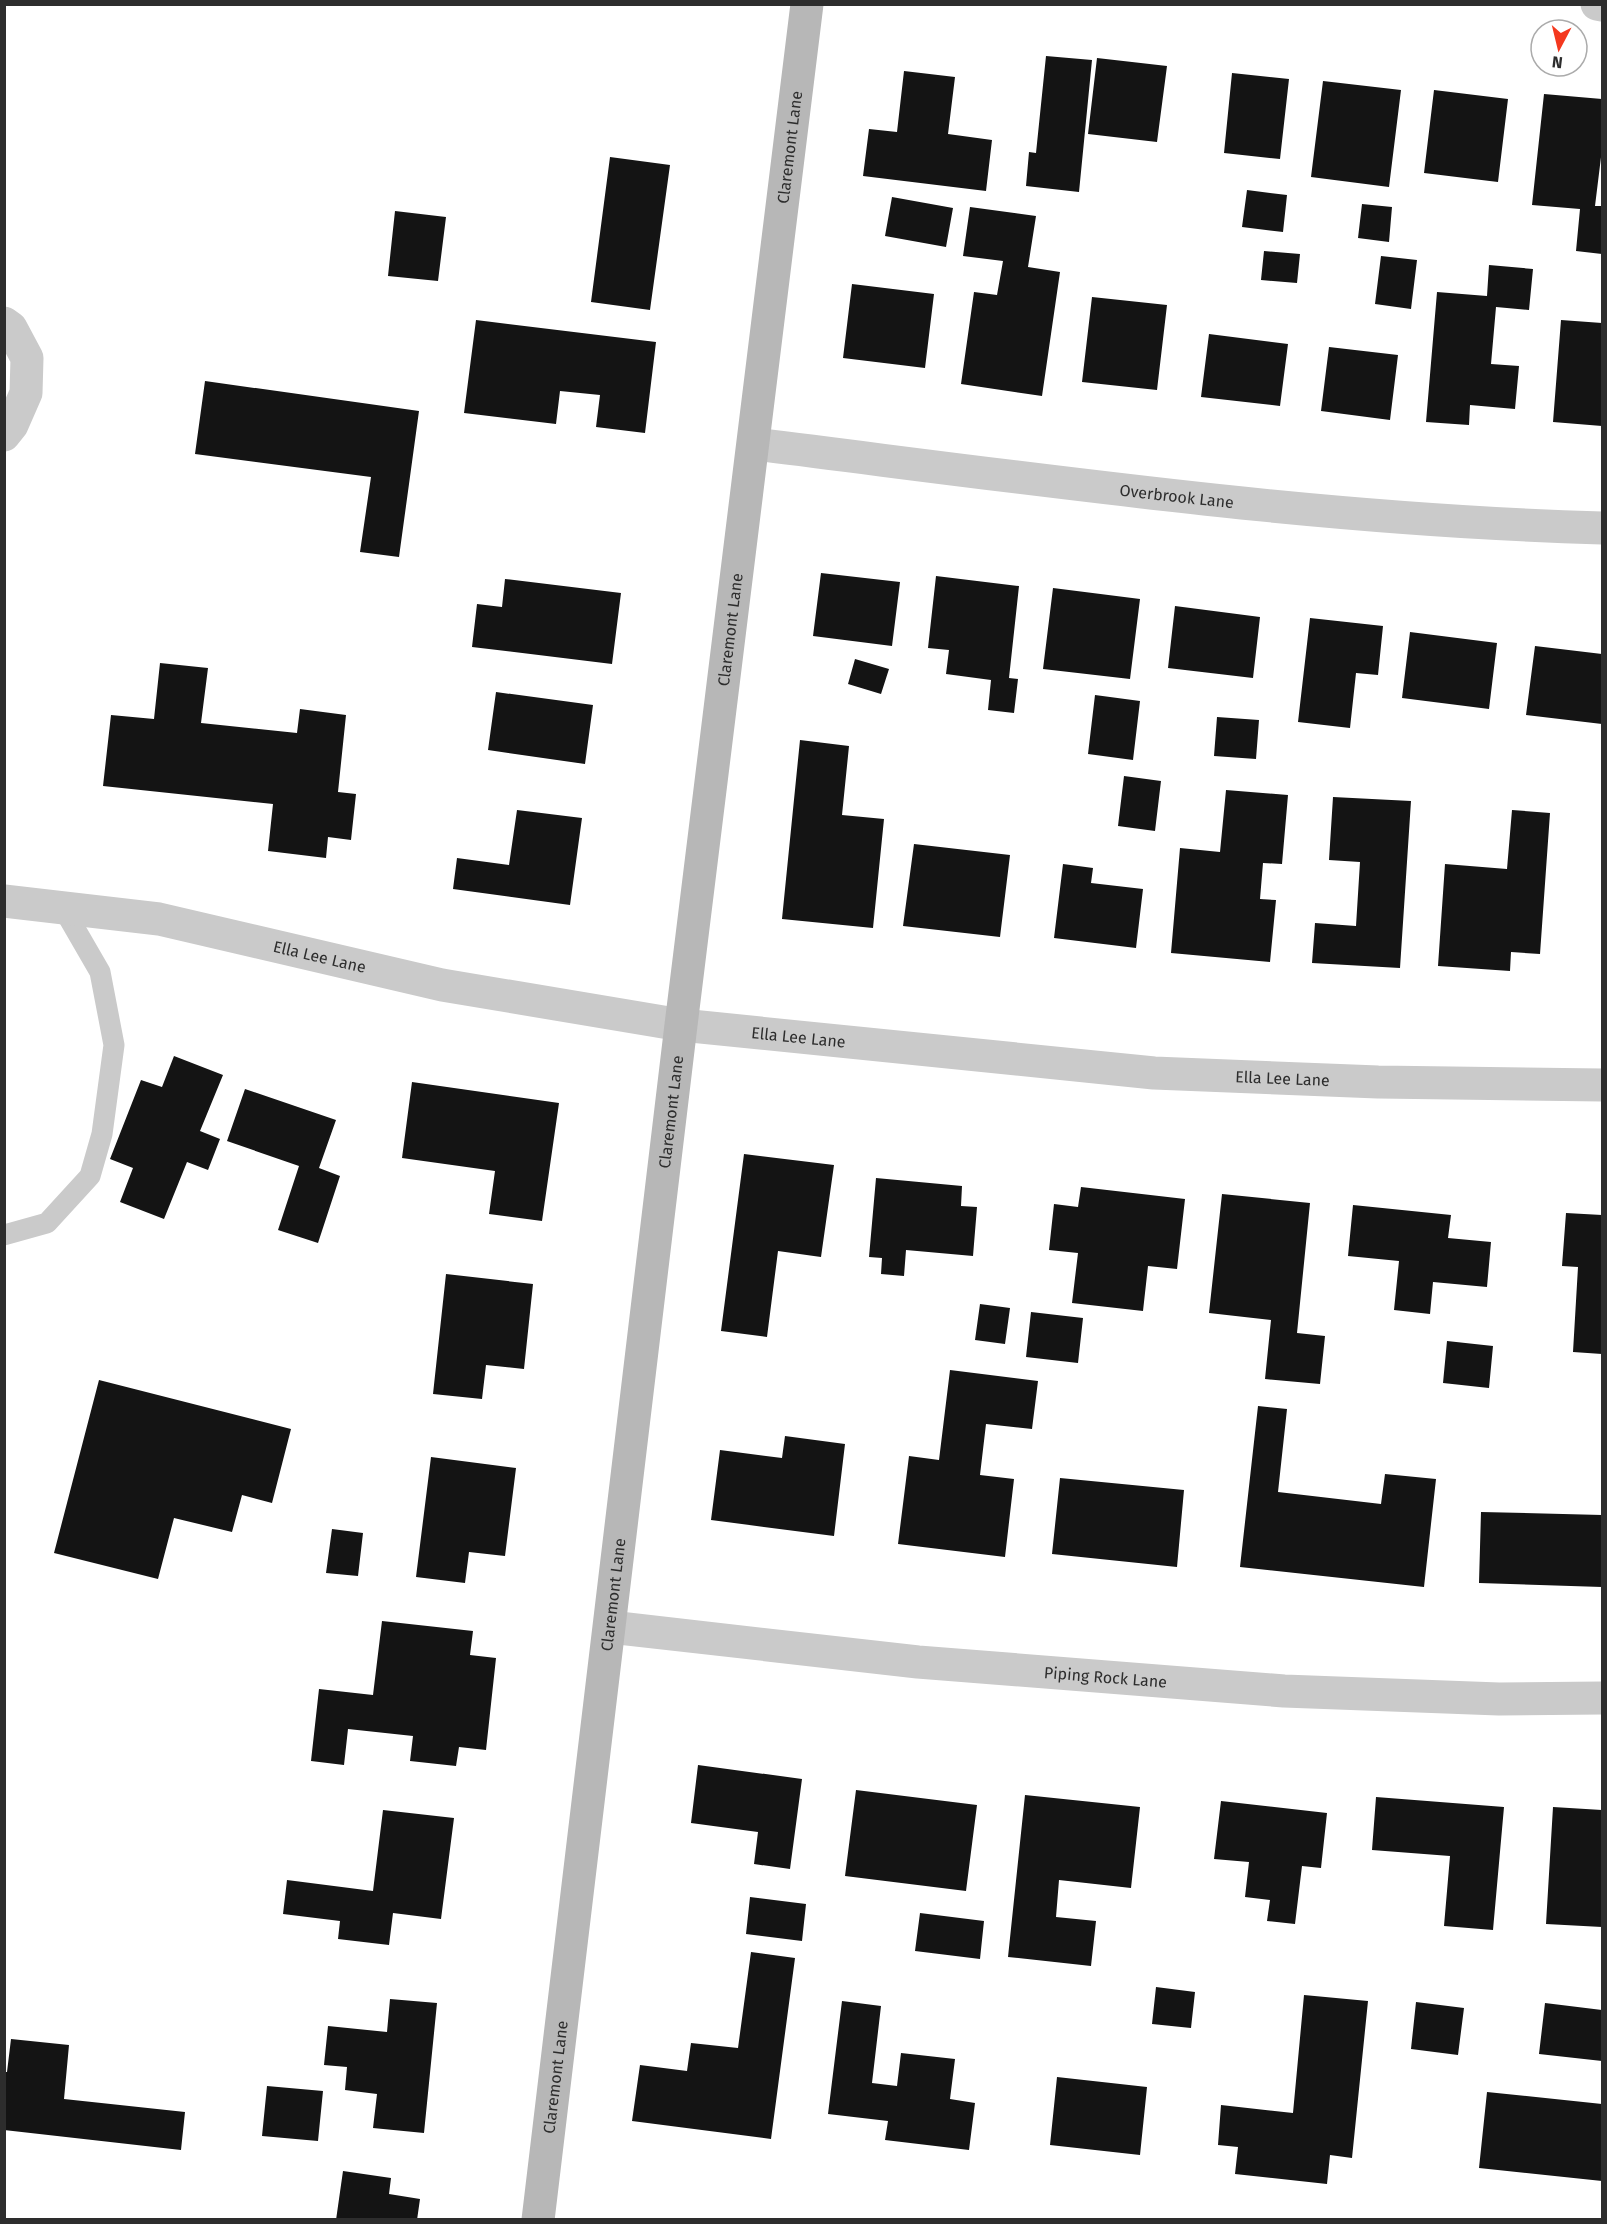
<svg xmlns="http://www.w3.org/2000/svg" width="1607" height="2224" viewBox="0 0 1607 2224" font-family="'Fira Sans',sans-serif">
  <style>
    .building { fill: #141414 }
    .lines { fill: none; stroke-linecap: round; stroke-linejoin: round }
    .lane { stroke: #cacaca; stroke-width: 21 }
    .street { stroke: #cacaca; stroke-width: 33 }
    .secondary { stroke: #b7b7b7; stroke-width: 33 }
    .labels { text-anchor: middle; dominant-baseline: central; stroke-width: 6; stroke-linejoin: round; paint-order: stroke }
    .street-label { font-size: 16px; fill: #2d2d2d; stroke: #fff }
  </style>
  <rect width="100%" height="100%" fill="#fff"/>
  <!-- building -->
  <path class="building" d="M1046,56L1092,60L1079,192L1026,186L1029,152L1036,153Z
    M1097,58L1167,66L1157,142L1088,134Z
    M904,71L955,77L948,134L992,140L986,191L863,176L869,129L897,132Z
    M1232,73L1289,79L1280,159L1224,153Z
    M1323,81L1401,90L1389,187L1311,177Z
    M1434,90L1508,99L1498,182L1424,173Z
    M1544,94L1602,99V149L1595,206H1602V254L1576,251L1580,209L1532,205Z
    M610,157L670,165L650,310L591,302Z
    M1247,190L1287,195L1283,232L1242,227Z
    M892,197L953,208L946,247L885,236Z
    M1362,204L1392,207L1389,242L1358,238Z
    M970,207L1036,216L1028,267L1060,272L1042,396L961,384L974,292L997,295L1003,261L963,256Z
    M395,211L446,217L438,281L388,276Z
    M1264,251L1300,254L1297,283L1261,280Z
    M1381,256L1417,260L1411,309L1375,304Z
    M1489,265L1533,269L1529,310L1496,307L1491,364L1519,366L1515,409L1470,405L1469,425L1426,422L1437,292L1487,296Z
    M852,284L934,294L925,368L843,358Z
    M1092,297L1167,305L1157,390L1082,382Z
    M476,320L656,342L645,433L596,427L600,395L560,391L556,424L464,413Z
    M1561,320L1602,323V426L1553,422Z
    M1209,334L1288,344L1280,406L1201,397Z
    M1329,347L1398,355L1390,420L1321,411Z
    M205,381L419,411L399,557L360,552L371,477L195,454Z
    M821,573L900,582L892,646L813,636Z
    M936,576L1019,586L1009,678L1018,679L1014,713L988,710L991,680L946,674L949,650L928,648Z
    M505,579L621,593L612,664L472,647L477,604L502,607Z
    M1053,588L1140,599L1130,679L1043,669Z
    M1175,606L1260,617L1253,678L1168,668Z
    M1310,618L1383,626L1378,675L1356,673L1350,728L1298,722Z
    M1410,632L1497,643L1489,709L1402,698Z
    M1535,646L1602,654V724L1526,715Z
    M855,659L889,669L881,694L848,684Z
    M160,663L208,668L201,723L297,733L300,709L346,715L338,792L356,794L351,840L328,837L326,858L268,851L273,804L103,786L111,715L154,719Z
    M496,692L593,705L585,764L488,750Z
    M1095,695L1140,701L1133,760L1088,754Z
    M1217,717L1259,720L1256,759L1214,756Z
    M800,740L849,746L842,815L884,819L873,928L782,919Z
    M1124,776L1161,781L1155,831L1118,826Z
    M1226,790L1288,795L1282,864L1263,863L1260,899L1276,900L1270,962L1171,953L1180,848L1220,852Z
    M1333,797L1411,801L1400,968L1312,963L1315,923L1356,926L1360,862L1329,860Z
    M517,810L582,818L570,905L453,889L457,858L509,865Z
    M1512,810L1550,813L1540,954L1511,952L1510,971L1438,966L1445,864L1507,869Z
    M914,844L1010,855L1000,937L903,926Z
    M1063,864L1093,868L1091,883L1143,889L1136,948L1054,938Z
    M174,1056L223,1075L200,1131L220,1139L208,1170L187,1162L164,1219L120,1202L133,1168L110,1159L141,1080L162,1087Z
    M412,1082L559,1103L542,1221L489,1214L495,1171L402,1158Z
    M245,1089L336,1120L319,1168L340,1176L318,1243L278,1230L299,1166L227,1141Z
    M744,1154L834,1165L821,1257L778,1251L767,1337L721,1331Z
    M876,1178L962,1186L961,1206L977,1207L973,1256L906,1250L904,1276L881,1274L882,1258L869,1257Z
    M1081,1187L1185,1199L1177,1269L1148,1266L1143,1311L1072,1303L1078,1253L1049,1250L1054,1204L1078,1207Z
    M1222,1194L1310,1203L1297,1333L1325,1336L1320,1384L1265,1379L1271,1320L1209,1313Z
    M1353,1205L1451,1215L1448,1238L1491,1242L1487,1287L1433,1282L1430,1314L1394,1310L1399,1261L1348,1256Z
    M1566,1213L1602,1215V1354L1573,1352L1578,1267L1562,1266Z
    M446,1274L533,1284L524,1369L486,1365L482,1399L433,1394Z
    M980,1304L1010,1308L1005,1344L975,1340Z
    M1031,1312L1083,1318L1078,1363L1026,1357Z
    M1447,1341L1493,1346L1489,1388L1443,1383Z
    M950,1370L1038,1381L1032,1429L986,1424L980,1475L1014,1479L1005,1557L898,1544L909,1456L939,1460Z
    M99,1380L291,1429L272,1503L242,1495L232,1532L174,1518L158,1579L54,1553Z
    M1258,1406L1287,1409L1278,1492L1381,1504L1385,1474L1436,1479L1424,1587L1240,1567Z
    M785,1436L845,1444L834,1536L711,1520L720,1450L782,1458Z
    M431,1457L516,1468L505,1556L469,1552L465,1583L416,1577Z
    M1060,1478L1184,1490L1177,1567L1052,1554Z
    M1481,1512L1602,1515V1587L1479,1583Z
    M332,1529L363,1533L358,1576L326,1573Z
    M382,1621L473,1631L470,1655L496,1658L486,1750L459,1747L456,1766L410,1761L413,1736L348,1729L344,1765L311,1761L319,1689L373,1695Z
    M698,1765L802,1779L790,1869L754,1864L758,1832L691,1823Z
    M856,1790L977,1805L966,1891L845,1876Z
    M1025,1795L1140,1807L1131,1888L1059,1880L1056,1917L1096,1921L1091,1966L1008,1957Z
    M1376,1797L1504,1807L1493,1930L1444,1926L1450,1856L1372,1850Z
    M1221,1801L1327,1813L1321,1868L1302,1866L1295,1924L1267,1921L1270,1900L1245,1897L1249,1862L1214,1859Z
    M1553,1807L1602,1810V1927L1546,1924Z
    M383,1810L454,1818L441,1919L393,1913L389,1945L338,1939L340,1921L283,1914L287,1880L373,1891Z
    M750,1897L806,1904L802,1941L746,1934Z
    M920,1913L984,1921L980,1959L915,1951Z
    M751,1952L795,1958L771,2139L632,2121L640,2065L687,2071L691,2043L738,2048Z
    M1156,1987L1195,1992L1191,2028L1152,2024Z
    M1304,1995L1368,2001L1352,2158L1330,2155L1327,2184L1235,2174L1238,2147L1218,2145L1221,2105L1293,2113Z
    M390,1999L437,2003L424,2133L373,2128L377,2094L345,2090L347,2067L324,2065L328,2026L387,2032Z
    M842,2001L881,2006L872,2083L897,2086L901,2053L955,2059L950,2099L975,2103L969,2150L885,2140L888,2121L828,2114Z
    M1416,2002L1464,2008L1458,2055L1411,2049Z
    M1545,2003L1602,2010V2061L1539,2054Z
    M11,2039L69,2045L64,2099L185,2112L181,2150L4,2130V2072H7Z
    M1057,2077L1147,2087L1140,2155L1050,2145Z
    M267,2086L323,2091L318,2141L262,2136Z
    M1487,2092L1602,2104V2181L1479,2168Z
    M343,2171L391,2178L389,2194L420,2199L417,2220H336Z"/>
  <g class="lines">
    <!-- lane -->
    <path class="lane" d="M4,1235L47,1223L90,1176L102,1134L114,1045L100,972L63,908"/>
    <!-- street -->
    <g class="street">
      <path d="M1597,4L1602,5"/>
      <path d="M4,323L11,328L27,358L26,393L12,425L4,435"/>
      <path id="s1" d="M754,444C1036,479 1318,520 1602,528"/>
      <path id="s2" d="M4,901L159,919L442,985L681,1025L1154,1073L1378,1082L1602,1085"/>
      <path id="s3" d="M610,1627L918,1662L1284,1691L1499,1699L1602,1698"/>
    </g>
    <!-- secondary -->
    <path class="secondary" id="s4" d="M538,2220L681,1025L807,4"/>
  </g>
  <g class="labels">
    <!-- street labels -->
    <g class="street-label">
      <text stroke="none"><textPath href="#s4" startOffset="2088">Claremont Lane</textPath></text>
      <text stroke="none"><textPath href="#s1" startOffset="426">Overbrook Lane</textPath></text>
      <text stroke="none"><textPath href="#s4" startOffset="1602">Claremont Lane</textPath></text>
      <text stroke="none"><textPath href="#s2" startOffset="321">Ella Lee Lane</textPath></text>
      <text stroke="none"><textPath href="#s2" startOffset="807">Ella Lee Lane</textPath></text>
      <text stroke="none"><textPath href="#s2" startOffset="1293">Ella Lee Lane</textPath></text>
      <text stroke="none"><textPath href="#s4" startOffset="1116">Claremont Lane</textPath></text>
      <text stroke="none"><textPath href="#s4" startOffset="630">Claremont Lane</textPath></text>
      <text stroke="none"><textPath href="#s3" startOffset="498">Piping Rock Lane</textPath></text>
      <text stroke="none"><textPath href="#s4" startOffset="144">Claremont Lane</textPath></text>
    </g>
  </g>
  <!-- border -->
  <rect width="1607" height="2224" fill="none" stroke="#2d2d2d" stroke-width="12"/>
  <!-- north arrow -->
  <g transform="translate(1559 48) rotate(187)"><circle r="28" fill="#ffffff" stroke="#ababab" stroke-width="1.5"/>
  <path d="M0-4.5L10 22L0 15L-10 22Z" fill="#f4381e"/>
  <text y="-9" font-size="16" font-weight="bold" text-anchor="middle" fill="#2d2d2d">N</text>
  </g>
</svg>
